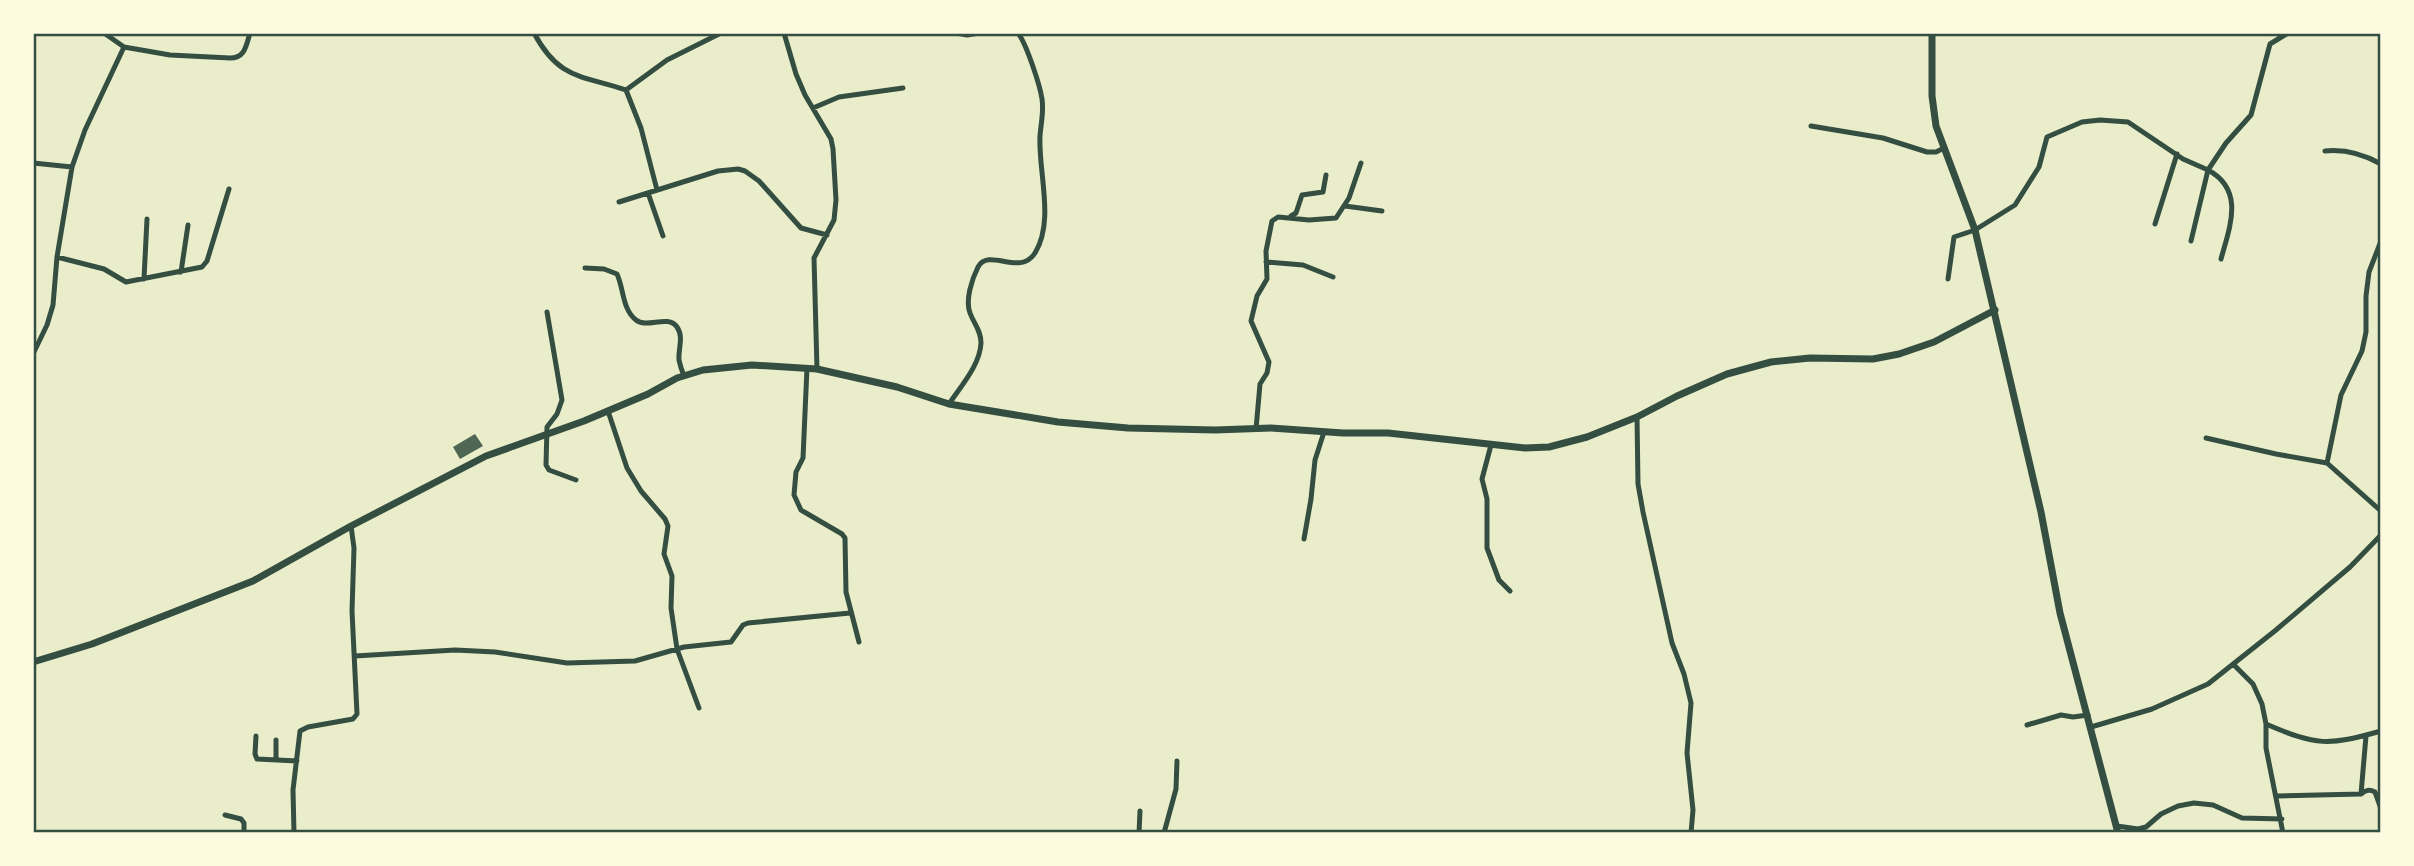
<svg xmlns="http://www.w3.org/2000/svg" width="2414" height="866" viewBox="0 0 2414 866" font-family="'Fira Sans Condensed',sans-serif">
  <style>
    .building { fill: #4f6655 }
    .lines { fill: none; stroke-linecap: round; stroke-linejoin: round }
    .minor { stroke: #344e41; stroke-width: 5 }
    .tertiary { stroke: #344e41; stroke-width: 7 }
    .neatline { fill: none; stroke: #344e41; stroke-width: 2.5 }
  </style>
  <rect width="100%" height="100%" fill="#e9edc9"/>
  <!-- building -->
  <path class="building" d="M475,434L483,446L460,459L453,447Z"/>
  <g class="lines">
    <!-- minor -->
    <path class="minor" d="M104,33L124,47L170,55L230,58C245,58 246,46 250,33
      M534,33C559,80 582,75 626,90L667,60L721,33
      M784,33L796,74L805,95L831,139L833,149L836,200L834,220L814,258L817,369
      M956,33L967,35L979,33
      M626,90L641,128L657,190
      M813,108L839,97L903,88
      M1811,126L1883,138L1927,152H1936L1944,148
      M2325,151C2345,149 2363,154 2381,164
      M33,163L72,167
      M648,193L663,236
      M619,202L718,171L738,169L745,171L759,181L801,228L827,235
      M1345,206L1382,211
      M1291,216L1296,213L1302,195L1323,192L1326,175
      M2155,224L2177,154
      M2191,241L2208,170C2245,190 2230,226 2221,259
      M2381,241L2369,272L2366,296V332L2362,351L2341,395L2327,463L2381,511
      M57,257L104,269L126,282L202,267L207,261L229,189
      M1266,262L1303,265L1333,277
      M585,268L604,269L617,274C624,289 622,309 636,320C647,329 668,314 677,327C684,337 678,349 679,360C680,365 682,371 684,376
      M181,272L188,225
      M144,279L147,219
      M1948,279L1954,237L1975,230L2015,205L2039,167L2047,137L2082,122L2100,120L2128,122L2183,159L2208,170L2226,143L2251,115L2270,44L2288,33
      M547,312L562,400L557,414L547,427L546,465L549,470L576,480
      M33,354L47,325L53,305L57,257L72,167L85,130L124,47
      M807,368L803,458L796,472L794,495L801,510L842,534L845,538L846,592L859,642
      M949,404C961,386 980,365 981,343C981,330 974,324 970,313C965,300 972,279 978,267C989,247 1020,277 1035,253C1055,221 1038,171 1040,136C1041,123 1044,111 1042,99C1040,85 1026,43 1018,33
      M608,411L627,468L641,491L665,519L668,526L664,554L672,576L671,608L677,649L699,708
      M1637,417L1638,484L1643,512L1672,643L1684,674L1691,703L1687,753L1693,810L1691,833
      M1256,429L1260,384L1267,373L1269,362L1251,321L1257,296L1267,279L1266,251L1272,221L1278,217L1309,220L1336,218L1349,198L1361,163
      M2206,438L2276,454L2327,463
      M1491,445L1482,479L1487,499V548L1499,580L1510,591
      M1304,539L1311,499L1315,460L1324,432
      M355,656L455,650L495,652L567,663L635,661L684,647L731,642L743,625L748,623L850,613
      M2234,665L2253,684L2262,704L2266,724V748L2283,833
      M2266,724C2317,746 2328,746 2381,731
      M2027,725L2061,715L2073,717L2088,715
      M2091,727L2152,709L2208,684L2276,630L2350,567L2381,535
      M256,736L255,754L257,759L297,761
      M276,760V740
      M2361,794L2366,736
      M2277,796L2361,794C2366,790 2369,789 2375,792L2381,809
      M225,815L241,819L244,823V833
      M2117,826L2138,829L2146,827L2161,814L2178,806L2194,803L2213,805L2242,818L2282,819
      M294,833L293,790L300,731L308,727L353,719L357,714L352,611L354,548L351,526
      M1139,833L1140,811
      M1164,833L1176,789L1177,761"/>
    <!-- tertiary -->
    <path class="tertiary" d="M1932,33V96L1936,126L1975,230L2041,512L2060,613L2118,833
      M33,662L92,644L253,581L351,526L486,456L584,421L648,394L677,378L703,370L752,365L817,369L897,387L949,404L1058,422L1128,428L1215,430L1271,428L1343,433H1388L1525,448L1549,447L1587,437L1637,417L1677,396L1727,374L1771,362L1810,358L1873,359L1899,354L1934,342L1995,310"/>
  </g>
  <!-- border -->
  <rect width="2414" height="866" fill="none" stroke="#fefae0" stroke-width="70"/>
  <rect x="35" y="35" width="2344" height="796" class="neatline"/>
</svg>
